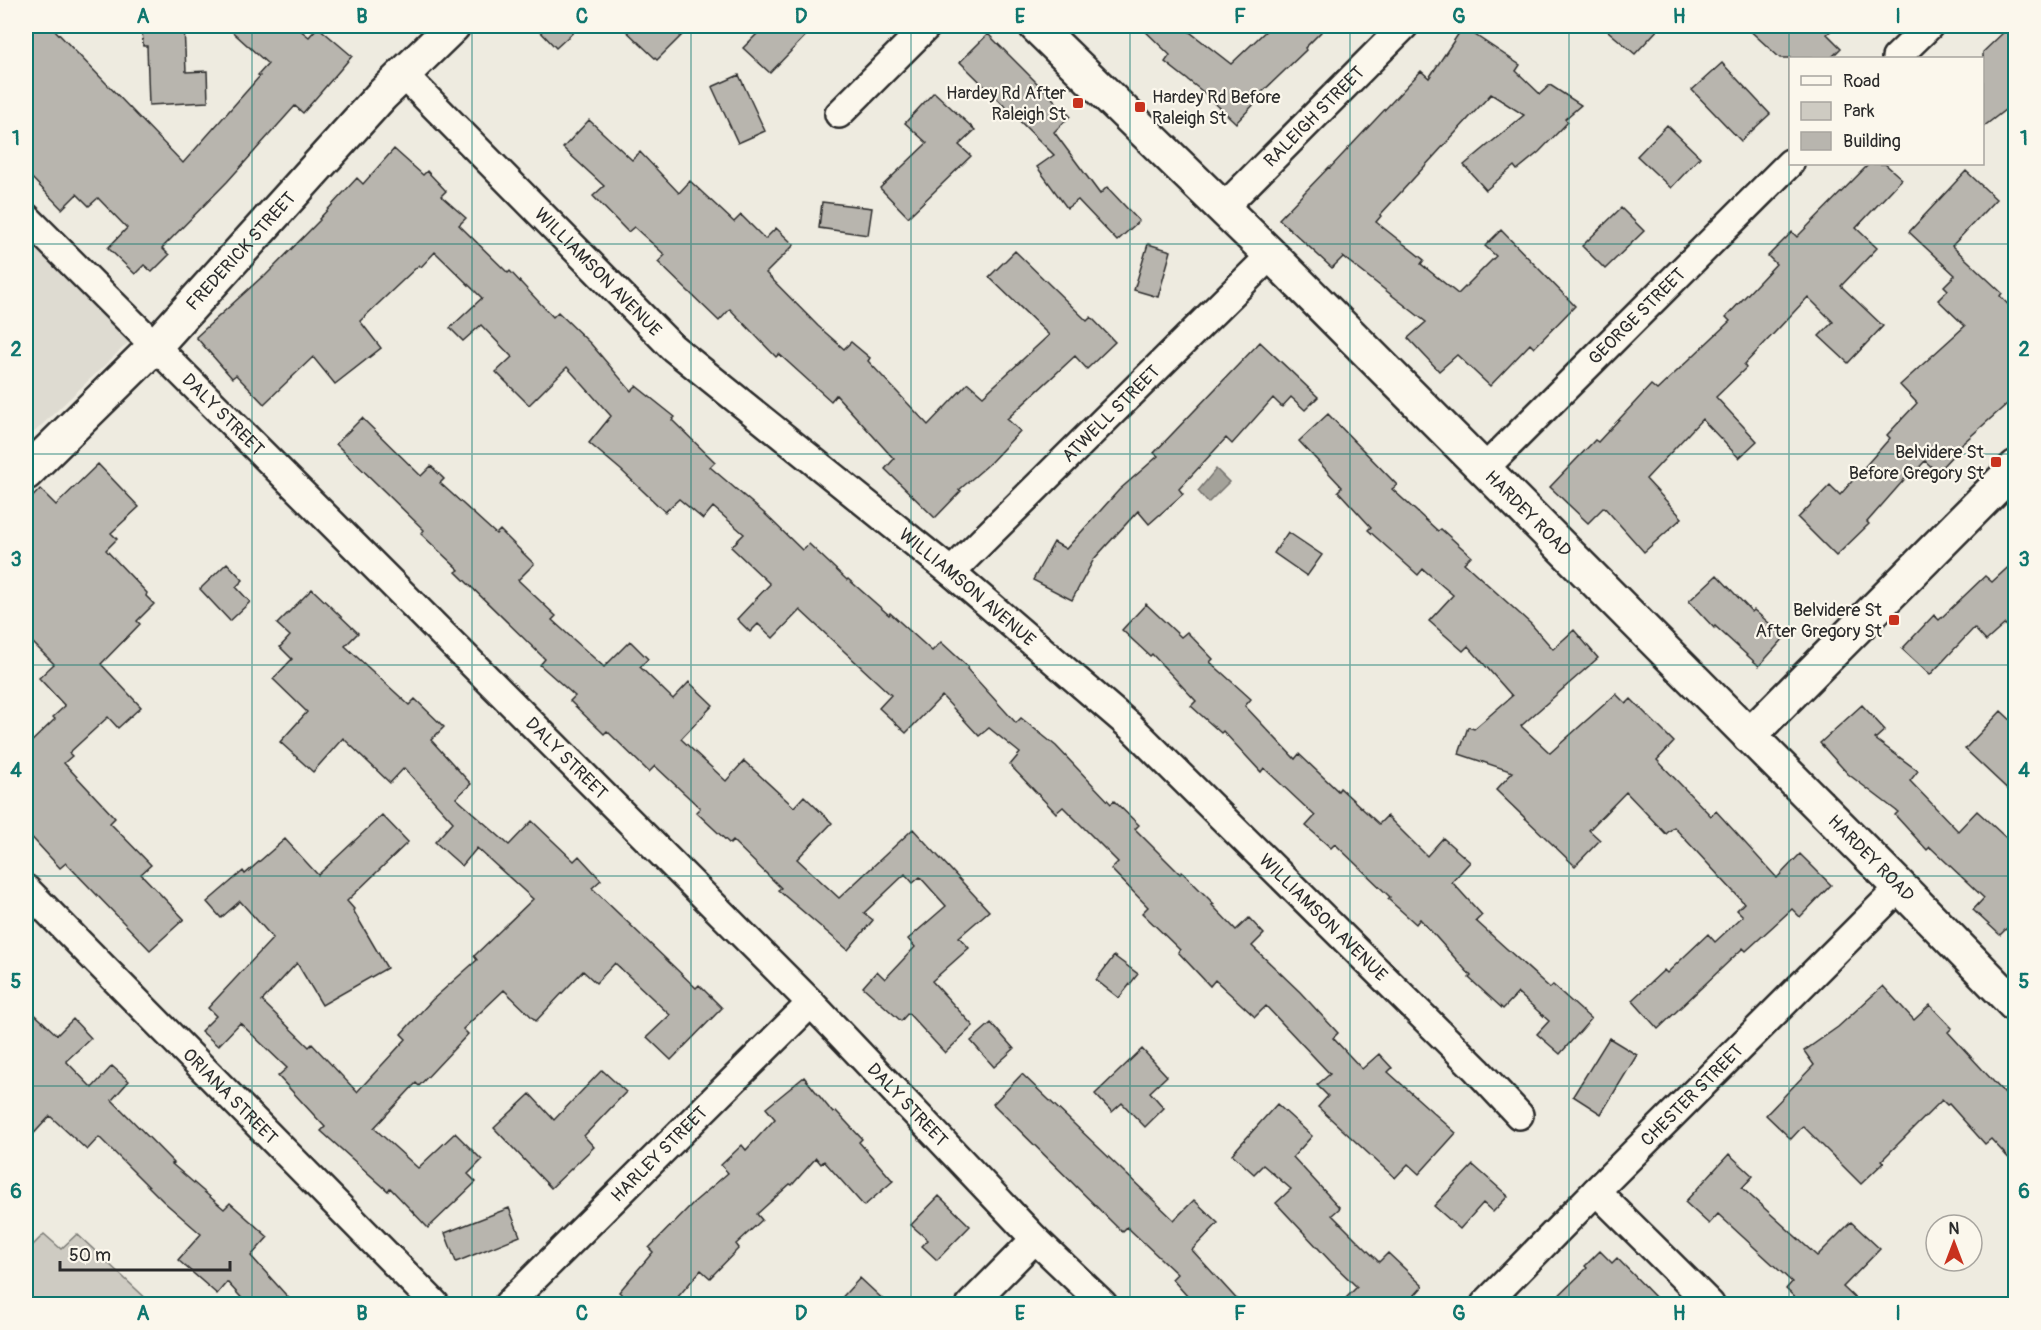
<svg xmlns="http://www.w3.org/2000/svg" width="2041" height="1330" viewBox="0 0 2041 1330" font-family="Pangolin,sans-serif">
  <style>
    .built { fill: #dedbd1 }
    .green { fill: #cecbc2; stroke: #7c7b76; stroke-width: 1.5 }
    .water { fill: #a4a29a; stroke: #74726e; stroke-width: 1.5 }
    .building { fill: #b8b5ae; stroke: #2b2b2b; stroke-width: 1.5 }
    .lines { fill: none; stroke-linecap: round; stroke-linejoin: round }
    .street-casing { stroke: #2b2b2b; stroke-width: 32 }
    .secondary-casing { stroke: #2b2b2b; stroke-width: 38 }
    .street { stroke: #fbf7ec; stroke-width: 27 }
    .secondary { stroke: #fbf7ec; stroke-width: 33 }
    .grid { fill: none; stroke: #0f766e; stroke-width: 1.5; stroke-opacity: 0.55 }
    .poi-dot { fill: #c8321e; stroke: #fbf7ec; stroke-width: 2 }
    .labels { text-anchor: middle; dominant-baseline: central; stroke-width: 4.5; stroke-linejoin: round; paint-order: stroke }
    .poi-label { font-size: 18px; fill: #2b2b2b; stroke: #fbf7ec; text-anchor: end }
    .street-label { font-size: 18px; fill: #2b2b2b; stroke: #fbf7ec }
    .neatline { fill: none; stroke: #0f766e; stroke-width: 2 }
    .grid-label { font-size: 20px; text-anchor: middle; font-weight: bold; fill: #0f766e }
  </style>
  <rect width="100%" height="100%" fill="#eeebe0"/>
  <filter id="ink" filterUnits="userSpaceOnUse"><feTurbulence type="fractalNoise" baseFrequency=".0167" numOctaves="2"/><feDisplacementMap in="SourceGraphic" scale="12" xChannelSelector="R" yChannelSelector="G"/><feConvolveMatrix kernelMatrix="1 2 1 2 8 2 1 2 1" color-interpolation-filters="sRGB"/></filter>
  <g filter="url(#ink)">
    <!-- built -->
    <path class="built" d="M26,236L131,340L26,440Z"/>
    <!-- green -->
    <path class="green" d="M44,1234L61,1249L77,1234L152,1304H26V1252Z"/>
    <!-- water -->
    <path class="water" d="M1216,469L1229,482L1208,503L1198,491Z"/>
    <!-- building -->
    <path class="building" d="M26,26H51L183,163L260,76L258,75L268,64L226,26H295L309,37L318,27L352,56L303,113L295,106L227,182L162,248L169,255L152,272L144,265L135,274L108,248L127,228L98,198L89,206L77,194L62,209L26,172Z
      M142,26H184L186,72L207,71L208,102L149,105L147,46H143Z
      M535,26H580L556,48Z
      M621,26H691L657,60Z
      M765,26H815L770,73L743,48Z
      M1140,26H1182L1231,64L1271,26H1327L1305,48L1306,50L1257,97L1259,99L1236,123L1202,91L1165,62L1170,55Z
      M1602,26H1661L1635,54Z
      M1745,26H1837L1827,34L1841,48L1831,58H1780Z
      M1463,27L1520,65L1516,71L1540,94L1550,85L1581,105L1565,119L1568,122L1539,152L1517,170L1514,166L1486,190L1464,165L1524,115L1491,94L1380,215L1381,216L1376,222L1424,260L1421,264L1458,294L1496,256L1485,246L1501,230L1575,306L1534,348L1530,344L1490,386L1457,355L1439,371L1408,338L1426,322L1343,257L1332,268L1279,219L1329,167L1330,168L1421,71L1429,78Z
      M2005,31L2016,42V121L2005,110L1983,127V52Z
      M988,34L1070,116L1054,132L1100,194L1107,187L1139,221L1117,241L1078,200L1067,208L1037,167L1054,155L960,62Z
      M1722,63L1770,114L1741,141L1692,90Z
      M739,75L765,131L738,143L712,87Z
      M934,92L975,130L959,145L971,156L908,217L880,188L927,143L905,123Z
      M589,120L632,160L640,152L679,193L690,181L734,222L741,215L765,239L776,228L794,245L766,273L818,326L844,349L851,342L870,358L868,361L928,425L968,383L983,396L1049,335L989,277L1015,251L1087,321L1091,317L1115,342L1087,369L1075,356L1007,419L1020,431L988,465L959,490L961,491L935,518L885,469L894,459L836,395L831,401L779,354L776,357L730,309L719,321L658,262L665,255L634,227L628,232L593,196L604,186L563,148Z
      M1667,125L1700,157L1671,188L1637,156Z
      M394,149L423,175L427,171L446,191L441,196L466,218L459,225L508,273L510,271L553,317L558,312L591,344L631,391L636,386L675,417L672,420L715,462L710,467L764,513L802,550L809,544L847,580L848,579L889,615L890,613L932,651L941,642L968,667L967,669L1016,723L1021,718L1056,746L1111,804L1114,801L1139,825L1135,829L1180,874L1182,872L1214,904L1212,905L1236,930L1249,918L1264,934L1252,946L1300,992L1338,1033L1333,1038L1362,1069L1379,1054L1392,1068L1388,1072L1456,1133L1419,1174L1408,1164L1395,1178L1318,1107L1328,1096L1317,1085L1330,1074L1266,1006L1255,1017L1215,980L1210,986L1178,952L1180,950L1142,913L1148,907L1111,869L1118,862L1063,807L1056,813L1010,765L1020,753L989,728L979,736L942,696L906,733L879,708L891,695L800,610L773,638L758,624L750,632L737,619L770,584L731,547L744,534L713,507L703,519L679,499L665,512L621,470L589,443L611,416L567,367L529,405L496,372L512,357L481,325L463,341L450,328L482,298L435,252L421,267L419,265L360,321L381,348L335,384L313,357L264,404L236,375L232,378L196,337L263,276L264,277L320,220L319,219L357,178L363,184Z
      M1869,164H1885L1902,179L1856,228L1877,248L1841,286L1883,326L1848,363L1819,336L1833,322L1808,297L1744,365L1746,368L1716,397L1757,441L1739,458L1702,419L1646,479L1682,518L1644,552L1604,507L1588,523L1550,487L1595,440L1598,442L1651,385L1657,390L1730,321L1726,317L1776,264L1768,256L1792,232L1797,237Z
      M1966,171L1996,199L1952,246L2002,293L2000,296L2016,313V396L1953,452L1954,454L1937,472L1925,461L1912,475L1910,473L1867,522L1869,524L1836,556L1798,518L1830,485L1840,495L1890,438L1887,435L1917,403L1900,385L1965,326L1938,300L1948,290L1944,286L1955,275L1909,232Z
      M822,202L872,208L868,235L819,228Z
      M1621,208L1644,231L1605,269L1582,246Z
      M1148,244L1171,251L1158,297L1134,290Z
      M1260,342L1318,397L1305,410L1291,397L1282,407L1273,398L1232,444L1226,438L1179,489L1183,494L1149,524L1138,511L1094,559L1072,600L1033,580L1054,542L1066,549L1119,490L1158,456L1154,453Z
      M1328,414L1397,485L1392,489L1438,531L1441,529L1471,556L1464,563L1531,624L1553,649L1574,630L1598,658L1521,726L1550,753L1616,694L1626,704L1631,699L1674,742L1657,760L1711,816L1716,811L1777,878L1800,854L1831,885L1800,917L1792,909L1746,951L1743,948L1658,1029L1632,1000L1664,970L1667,973L1708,934L1715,942L1743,916L1737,910L1744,903L1674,827L1666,834L1626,792L1589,830L1600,840L1575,866L1496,790L1513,772L1459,754L1468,727L1474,729L1512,696L1468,646L1463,651L1429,621L1453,595L1423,569L1418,575L1368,530L1371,527L1338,491L1342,487L1299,441Z
      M362,418L421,476L431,466L444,479L440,483L496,534L500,530L534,564L518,580L556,616L552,620L604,667L630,641L648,659L640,667L673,699L689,682L713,705L681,739L726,781L744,761L794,807L804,796L832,823L797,859L839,898L913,829L989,911L959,937L969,948L932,981L973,1026L945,1053L908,1013L901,1021L863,987L877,971L885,979L915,947L908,939L946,906L920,877L913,883L905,874L864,913L873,920L848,950L778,890L781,888L733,841L730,844L696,812L700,808L655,766L649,772L607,731L604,734L570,701L575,696L540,665L545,659L456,572L459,570L421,534L424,530L336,444Z
      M98,464L139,507L111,533L117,539L106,550L147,593L146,596L154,604L137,621L140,624L101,664L141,707L118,728L108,717L69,753L72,756L64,763L115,818L110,823L151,865L141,874L184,919L150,950L66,863L60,868L26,831V747L55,719L53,717L65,706L39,678L54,664L26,636V504L40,489L56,505Z
      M1288,532L1322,555L1307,576L1274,553Z
      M2016,560V636L2005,624L1986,641L1974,628L1930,675L1902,649L1934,615L1939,620L1985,576L1992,582Z
      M227,563L243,580L236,587L250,602L230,621L200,589Z
      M1717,575L1752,612L1754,610L1785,637L1759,666L1715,626L1714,628L1689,601Z
      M312,589L358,633L345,646L409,705L415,699L444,727L431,740L471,784L456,798L509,845L532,821L574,861L579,856L601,880L592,888L696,988L699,985L722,1008L671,1060L647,1037L670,1015L615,963L596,983L583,971L536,1021L504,990L463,1029L468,1034L419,1086L416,1083L374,1128L418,1168L455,1133L482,1160L468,1174L476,1182L428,1228L390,1188L388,1191L321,1131L325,1127L278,1076L287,1068L240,1023L218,1046L201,1031L216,1016L208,1008L273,938L240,901L221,918L207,902L243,871L245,874L285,839L318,875L382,815L408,842L347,901L354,909L353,910L387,968L322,1005L297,963L262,1001L309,1047L312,1044L357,1092L406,1039L401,1034L432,1000L477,960L474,956L533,899L477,848L462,866L435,842L453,822L404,768L390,783L343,738L313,772L280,742L307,712L273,679L292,659L280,647L290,636L277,624Z
      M1146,604L1181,637L1187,632L1213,659L1210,662L1251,699L1245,706L1295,759L1299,754L1338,791L1340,788L1379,824L1387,816L1427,856L1443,838L1470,862L1452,882L1482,915L1476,921L1550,988L1553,985L1591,1019L1560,1054L1537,1034L1549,1021L1518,993L1503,1009L1469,978L1471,976L1420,919L1416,924L1388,899L1390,897L1335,844L1331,848L1306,826L1315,816L1264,768L1261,772L1223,731L1221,733L1191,706L1196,701L1152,654L1150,656L1122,630Z
      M1862,705L1885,730L1875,739L1918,771L1910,781L1958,831L1977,811L2016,847V919L2000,935L1973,910L1984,898L1930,847L1927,850L1895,815L1898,812L1848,774L1820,743Z
      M2001,711L2016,725V797L1965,749Z
      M1114,956L1138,974L1119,998L1096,980Z
      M1883,986L1914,1020L1930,1005L1952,1028L1948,1032L2016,1106V1166L1991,1139L1985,1144L1949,1104L1947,1105L1942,1100L1882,1160L1884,1162L1861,1184L1803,1126L1791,1139L1766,1115L1814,1065L1804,1051L1838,1027Z
      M26,1006L57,1035L73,1019L91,1038L66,1061L92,1088L112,1066L129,1081L112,1100L174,1163L172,1164L224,1209L230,1203L268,1237L251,1256L295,1305H248L227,1282L217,1294L178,1260L201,1234L163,1201L99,1137L87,1150L50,1116L26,1142Z
      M991,1023L1014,1049L994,1067L971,1041Z
      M1609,1038L1637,1055L1601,1114L1573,1096Z
      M1142,1049L1167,1076L1150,1092L1164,1108L1145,1127L1122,1103L1112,1112L1095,1094Z
      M602,1070L626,1092L584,1136L594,1147L551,1188L494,1128L530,1094L554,1120Z
      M1022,1074L1174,1220L1194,1200L1218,1223L1192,1250L1242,1305H1195L1172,1279L1177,1274L1127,1227L1122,1232L993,1104Z
      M804,1077L833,1113L836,1111L862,1139L859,1142L893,1181L864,1206L824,1161L821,1164L816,1158L792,1185L790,1184L757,1214L762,1220L736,1244L739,1248L710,1278L701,1270L671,1305H633L619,1292L653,1252L649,1248L693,1203L728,1173L721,1165L742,1145L746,1150L775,1119L766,1108Z
      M1277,1104L1312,1136L1293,1157L1340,1208L1332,1215L1379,1262L1388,1253L1423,1286L1406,1305H1339L1357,1287L1332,1263L1276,1203L1291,1189L1263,1165L1254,1174L1232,1154Z
      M1729,1154L1753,1176L1742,1188L1817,1256L1851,1222L1880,1249L1843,1287L1862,1305H1803L1786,1289L1792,1282L1718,1214L1709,1224L1685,1202Z
      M1473,1165L1508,1196L1493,1212L1483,1203L1460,1229L1434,1206Z
      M939,1196L970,1226L937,1260L922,1246L928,1240L911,1225Z
      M509,1208L520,1236L456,1262L445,1233Z
      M1600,1251L1612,1263L1617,1258L1663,1305H1549L1587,1268L1585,1266Z
      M860,1278L889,1305H835Z"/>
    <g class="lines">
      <defs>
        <g id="street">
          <path d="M1896,58L1929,26"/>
          <path id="s1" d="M403,74L672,347L951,572L1130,726L1477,1070L1519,1115"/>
          <path d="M839,114L927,26"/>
          <path id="s2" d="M1223,208L1404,26"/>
          <path id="s3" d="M26,217L811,1003L1035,1239L1103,1304"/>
          <path id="s4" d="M1484,469L1790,163"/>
          <path id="s5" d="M951,572L1271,255"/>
          <path id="s6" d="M26,889L435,1304"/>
          <path d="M1596,1191L1710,1304"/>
          <path id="s7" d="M508,1304L811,1003"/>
          <path d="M971,1304L1035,1239"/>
          <path id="s8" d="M1485,1304L1596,1191L1900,887"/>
        </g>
        <g id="secondary">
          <path id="s9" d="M1036,26L1271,255L1900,887L2016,1006"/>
          <path id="s10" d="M26,473L154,347L381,96L453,26"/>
          <path d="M1749,736L2016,467"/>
        </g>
      </defs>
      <!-- street casing -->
      <use href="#street" class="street-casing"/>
      <!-- secondary casing -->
      <use href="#secondary" class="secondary-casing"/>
      <!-- street -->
      <use href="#street" class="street"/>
      <!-- secondary -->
      <use href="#secondary" class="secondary"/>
    </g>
  </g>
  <!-- grid -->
  <path class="grid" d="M252,26V1304M472,26V1304M691,26V1304M911,26V1304M1130,26V1304M1350,26V1304M1569,26V1304M1789,26V1304M26,244H2016M26,454H2016M26,665H2016M26,876H2016M26,1086H2016"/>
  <!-- markers -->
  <g class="poi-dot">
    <rect x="1072" y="97" width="12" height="12" rx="3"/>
    <rect x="1134" y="101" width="12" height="12" rx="3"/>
    <rect x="1990" y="456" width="12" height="12" rx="3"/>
    <rect x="1888" y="614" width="12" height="12" rx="3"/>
  </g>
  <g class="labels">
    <!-- poi labels -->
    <g class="poi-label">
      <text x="1066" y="93">Hardey Rd After<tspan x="1066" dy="21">Raleigh St</tspan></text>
      <text x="1152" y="97" text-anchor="start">Hardey Rd Before<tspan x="1152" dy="21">Raleigh St</tspan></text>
      <text x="1984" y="452">Belvidere St<tspan x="1984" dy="21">Before Gregory St</tspan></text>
      <text x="1882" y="610">Belvidere St<tspan x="1882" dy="21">After Gregory St</tspan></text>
    </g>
    <!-- street labels -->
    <g class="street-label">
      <text stroke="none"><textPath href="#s2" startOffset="129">RALEIGH STREET</textPath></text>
      <text stroke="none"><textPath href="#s10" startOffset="309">FREDERICK STREET</textPath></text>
      <text stroke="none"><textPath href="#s1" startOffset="278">WILLIAMSON AVENUE</textPath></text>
      <text stroke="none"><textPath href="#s4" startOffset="216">GEORGE STREET</textPath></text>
      <text stroke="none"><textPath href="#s5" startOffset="225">ATWELL STREET</textPath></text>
      <text stroke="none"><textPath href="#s3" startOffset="279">DALY STREET</textPath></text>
      <text stroke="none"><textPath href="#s9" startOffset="693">HARDEY ROAD</textPath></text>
      <text stroke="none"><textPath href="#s1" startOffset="764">WILLIAMSON AVENUE</textPath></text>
      <text stroke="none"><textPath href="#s3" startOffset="765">DALY STREET</textPath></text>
      <text stroke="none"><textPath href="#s9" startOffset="1179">HARDEY ROAD</textPath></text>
      <text stroke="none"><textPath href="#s1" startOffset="1250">WILLIAMSON AVENUE</textPath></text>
      <text stroke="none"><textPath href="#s8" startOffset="294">CHESTER STREET</textPath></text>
      <text stroke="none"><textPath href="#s6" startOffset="291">ORIANA STREET</textPath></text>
      <text stroke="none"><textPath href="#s3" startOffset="1251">DALY STREET</textPath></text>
      <text stroke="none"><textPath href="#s7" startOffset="213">HARLEY STREET</textPath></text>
    </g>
  </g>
  <!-- margin -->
  <rect width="2041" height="1330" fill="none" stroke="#fbf7ec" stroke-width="66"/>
  <!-- legend -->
  <rect x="1789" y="57" width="195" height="108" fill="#fbf7ec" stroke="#a8a59f" stroke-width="1.5"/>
  <rect x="1801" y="76" width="30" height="9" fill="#fbf7ec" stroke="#a8a59f" stroke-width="1.5"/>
  <text x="1843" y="87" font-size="18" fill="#2b2b2b">Road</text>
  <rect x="1801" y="102" width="30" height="18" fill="#cecbc2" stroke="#a8a59f" stroke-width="1.5"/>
  <text x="1843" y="117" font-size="18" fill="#2b2b2b">Park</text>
  <rect x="1801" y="132" width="30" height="18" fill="#b8b5ae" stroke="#a8a59f" stroke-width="1.5"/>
  <text x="1843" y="147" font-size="18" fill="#2b2b2b">Building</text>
  <!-- north arrow -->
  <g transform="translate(1954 1243)"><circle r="28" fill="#fbf7ec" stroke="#a8a59f" stroke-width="1.5"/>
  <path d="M0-4.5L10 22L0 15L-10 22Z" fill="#c8321e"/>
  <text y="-9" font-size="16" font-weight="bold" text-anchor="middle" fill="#2b2b2b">N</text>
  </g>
  <!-- scale -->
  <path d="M60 1261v9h170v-9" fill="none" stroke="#2b2b2b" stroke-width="3"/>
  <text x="69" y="1261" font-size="18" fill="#2b2b2b" stroke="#fbf7ec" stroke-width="4.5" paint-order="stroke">50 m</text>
  <rect x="33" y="33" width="1975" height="1264" class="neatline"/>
  <g class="grid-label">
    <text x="143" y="23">A</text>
    <text x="362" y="23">B</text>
    <text x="582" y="23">C</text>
    <text x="801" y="23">D</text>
    <text x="1020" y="23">E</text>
    <text x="1240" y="23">F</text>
    <text x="1459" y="23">G</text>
    <text x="1679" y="23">H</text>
    <text x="1898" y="23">I</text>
    <text x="16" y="145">1</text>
    <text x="2024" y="145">1</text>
    <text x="16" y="356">2</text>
    <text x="2024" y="356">2</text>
    <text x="16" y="566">3</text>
    <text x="2024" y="566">3</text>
    <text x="16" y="777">4</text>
    <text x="2024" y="777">4</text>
    <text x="16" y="988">5</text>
    <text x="2024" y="988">5</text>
    <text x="16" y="1198">6</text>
    <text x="2024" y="1198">6</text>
    <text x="143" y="1320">A</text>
    <text x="362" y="1320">B</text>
    <text x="582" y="1320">C</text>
    <text x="801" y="1320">D</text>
    <text x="1020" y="1320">E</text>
    <text x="1240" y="1320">F</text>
    <text x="1459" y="1320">G</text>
    <text x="1679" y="1320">H</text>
    <text x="1898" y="1320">I</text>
  </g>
</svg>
